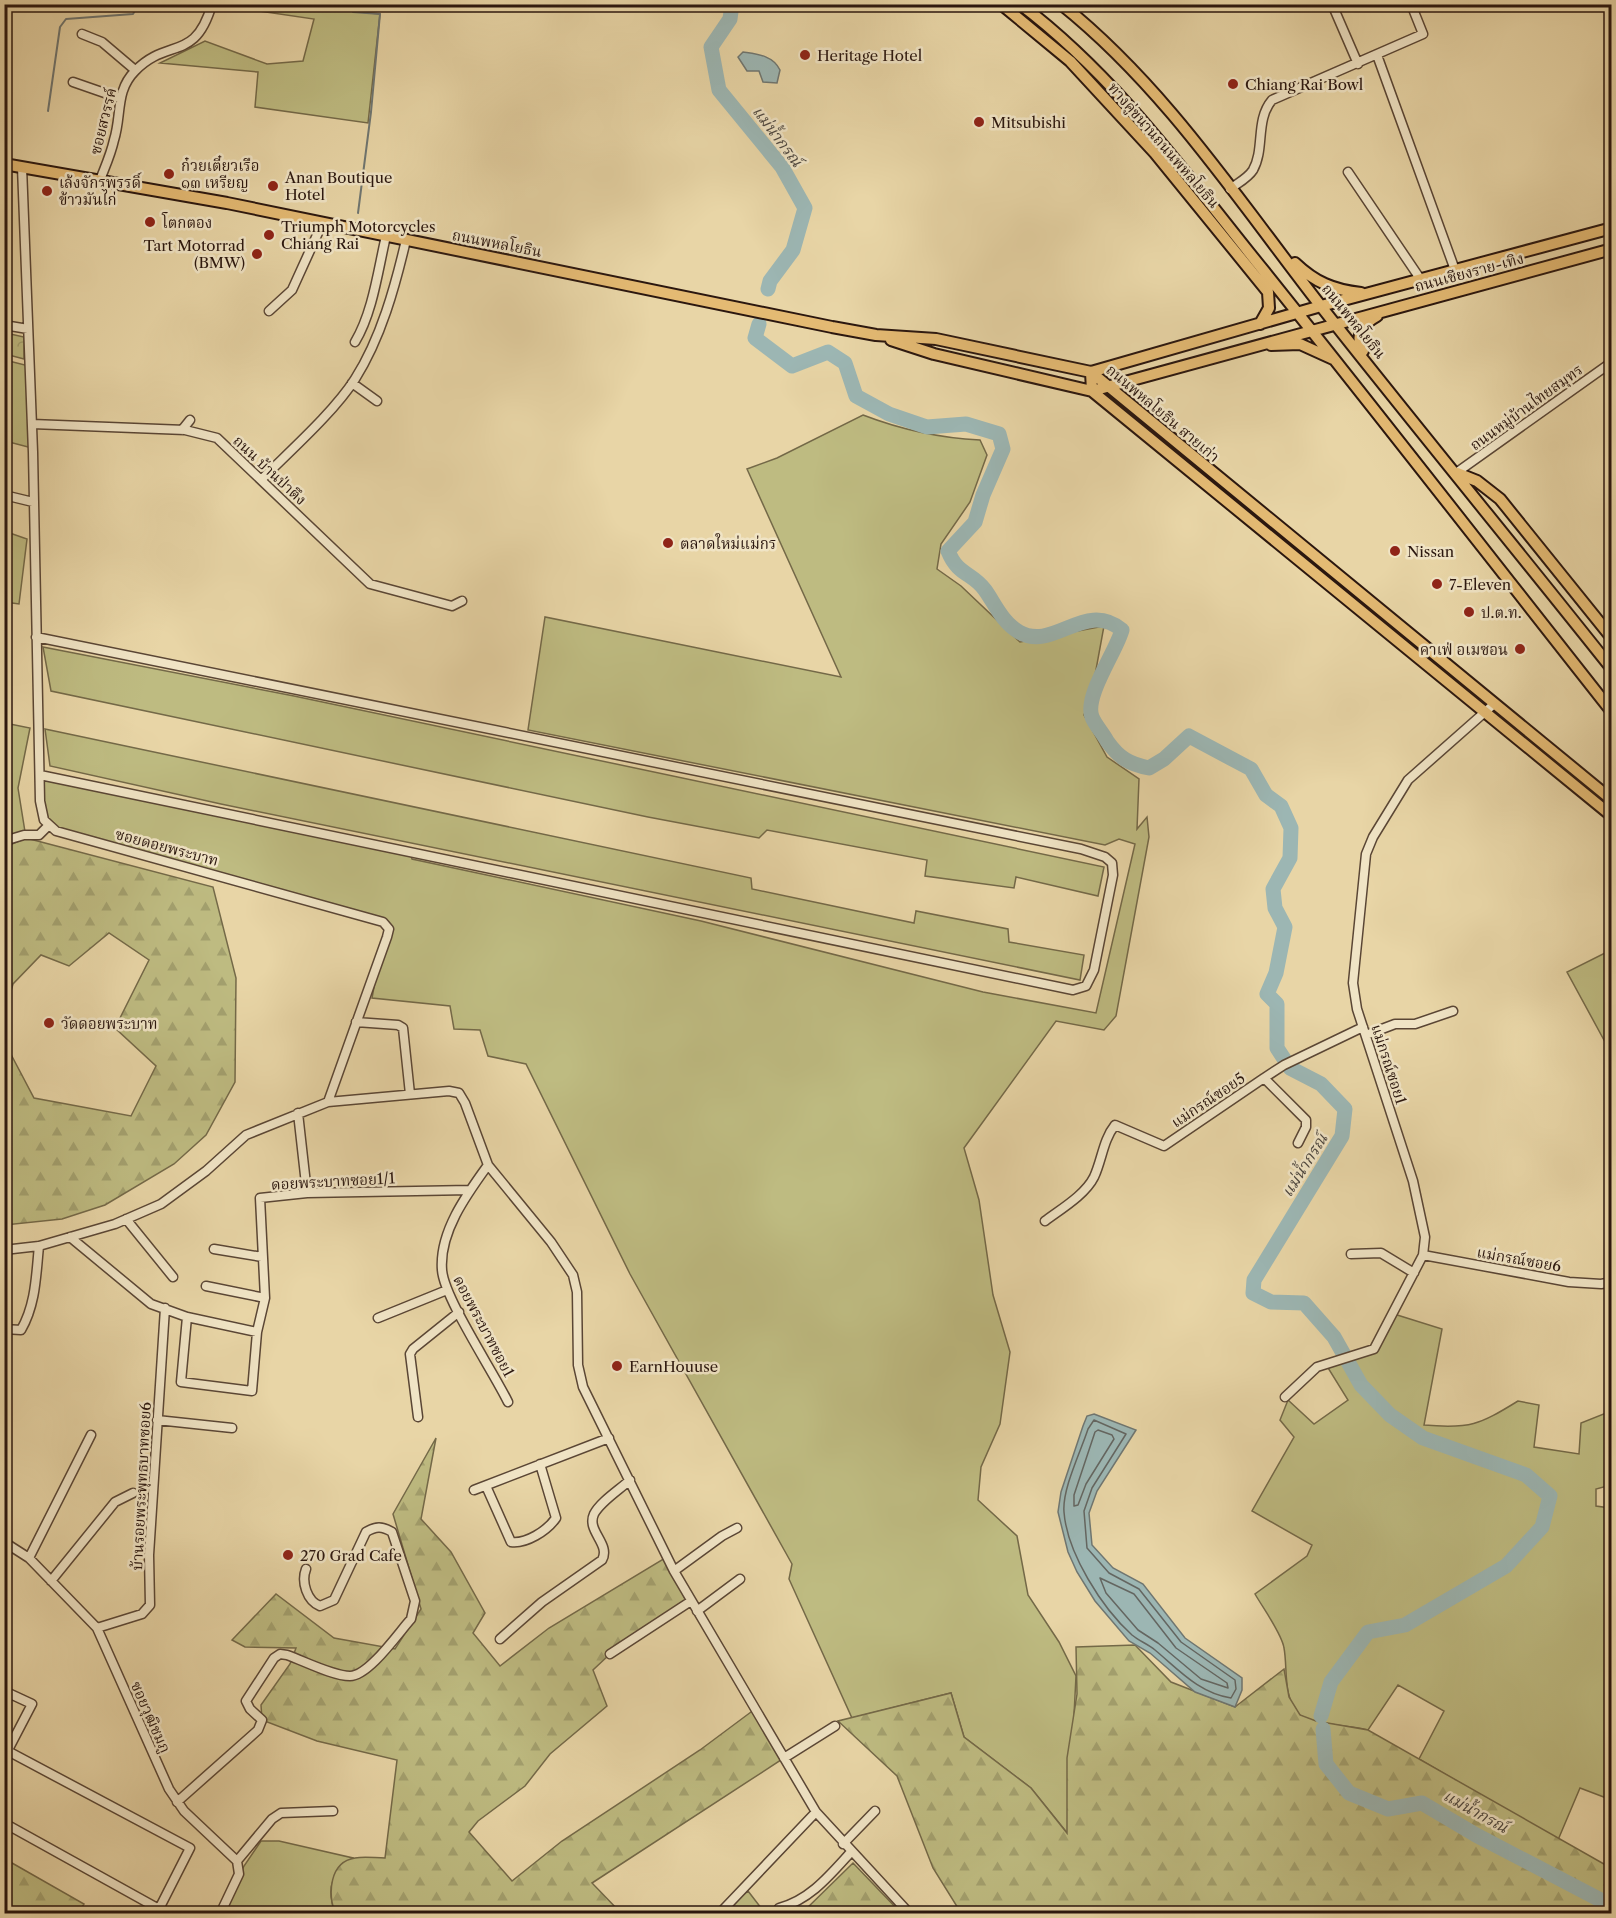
<svg xmlns="http://www.w3.org/2000/svg" width="1616" height="1918" viewBox="0 0 1616 1918" font-family="'Libre Caslon Text','Noto Serif Thai',serif">
  <style>
    .green { fill: #bebb81; stroke: #746948; stroke-width: 1.5 }
    .forest { fill: url(#forest-firs); stroke: #746948; stroke-width: 1.5 }
    .park { fill: url(#park-crowns); stroke: #746948; stroke-width: 1.5 }
    .water { fill: #9cb6b3; stroke: #6f7671; stroke-width: 1.5 }
    .lines { fill: none; stroke-linecap: round; stroke-linejoin: round }
    .shore { stroke: #646661; stroke-width: 1.5 }
    .stream { stroke: #6f7671; stroke-width: 2 }
    .river { stroke: #9cb6b3; stroke-width: 15 }
    .minor-casing { stroke: #5a4635; stroke-width: 11 }
    .major-casing { stroke: #2b170f; stroke-width: 14 }
    .minor { stroke: #f0e4c5; stroke-width: 8 }
    .major { stroke: #e4ba73; stroke-width: 10 }
    .poi-dot { fill: #8f2418; stroke: #f0e4c5; stroke-width: 2 }
    .labels { text-anchor: middle; dominant-baseline: central; stroke-width: 5; stroke-linejoin: round; paint-order: stroke }
    .poi-label { font-size: 15px; fill: #2b170f; stroke: #f0e4c5; text-anchor: start }
    .street-label { font-size: 15px; fill: #2b170f; stroke: #f0e4c5 }
    .water-label { font-size: 16px; font-style: italic; fill: #4d4740; stroke: #f0e4c5 }
  </style>
  <defs>
    <pattern id="forest-firs" width="22" height="20" patternUnits="userSpaceOnUse" patternTransform="scale(1.5)"><rect width="22" height="20" fill="#bebb81"/><path d="M5 1l3.5 6h-7zM16 11l3.5 6h-7z" fill="#a3a06e"/></pattern>
    <pattern id="park-crowns" width="20" height="18" patternUnits="userSpaceOnUse" patternTransform="scale(1.5)"><rect width="20" height="18" fill="#bebb81"/><path d="M2 6a3 3 0 1 1 6 0M12 15a3 3 0 1 1 6 0" fill="none" stroke="#a3a06e"/></pattern>
  </defs>
  <rect width="100%" height="100%" fill="#e8d5a6"/>
  <filter id="stains"><feTurbulence type="fractalNoise" baseFrequency=".00333" numOctaves="4"/><feColorMatrix values="0 0 0 0 .2 0 0 0 0 .09 0 0 0 0 .02 0 0 0 .5 -.17"/></filter>
  <radialGradient id="worn" r=".72"><stop offset=".6" stop-color="#630" stop-opacity="0"/><stop offset="1" stop-color="#630" stop-opacity=".3"/></radialGradient>
  <!-- green -->
  <path class="green" d="M218,5H361V12L380,14L368,123L255,107L258,72L160,63L205,41L267,64L303,61L314,19Z
    M5,360L29,366L32,448L5,441Z
    M863,415C902,430 938,438 980,440L987,455L970,502L941,544L937,569L961,586L1020,642L1104,626L1091,697L1084,715L1107,757L1139,779L1137,829L1147,817L1149,837L1116,1016L1104,1030L1056,1021L964,1148L979,1200L993,1295L1010,1352L1000,1424L981,1467L978,1500L1017,1536L1028,1595L1059,1642L1076,1676L1068,1834L1031,1788L964,1737L951,1693L852,1718L789,1579L792,1564L630,1274L526,1064L488,1056L480,1030L454,1029L450,1006L372,998L386,921L48,826L40,775L410,852L412,859L701,921L983,992L1096,1013L1135,844L1119,839L1105,845L528,730L545,617L841,677L747,469L777,458Z
    M4,531L27,539L19,604L5,602Z
    M43,647L294,696L1104,867L1098,896L1016,877L1014,888L925,876L927,860L767,830L759,838L648,817L51,691Z
    M5,723L30,728L18,788L26,838L5,847Z
    M45,729L751,878L752,889L914,923L916,911L1008,929L1009,942L1084,955L1080,980L221,804L50,766Z
    M1611,950V1053L1567,972Z
    M1394,1314L1442,1329L1424,1425C1470,1429 1479,1425 1518,1401L1539,1405L1534,1447L1579,1454L1581,1423L1611,1411V1485L1596,1489V1506L1610,1508L1612,1511V1794L1609,1799L1580,1788L1558,1840L1419,1759L1444,1711L1398,1685L1368,1730C1353,1726 1310,1724 1300,1715C1282,1698 1288,1669 1284,1648C1282,1634 1263,1608 1255,1594L1307,1556L1312,1545L1252,1511L1294,1437L1280,1420L1288,1400L1314,1424L1348,1400L1325,1363L1375,1351Z
    M261,1841H279L353,1858C331,1875 326,1887 335,1913L222,1914L244,1866Z"/>
  <!-- forest -->
  <path class="forest" d="M26,838L213,887L236,978L235,1082L206,1135L174,1164L105,1205L62,1219L5,1225V1043L34,1098L131,1116L156,1066L115,1028L149,960L109,933L69,966L41,955L13,984L5,1012V847Z
    M436,1438L421,1519L451,1552L485,1613L473,1633L500,1666L549,1628L665,1558L687,1603L610,1654L593,1670L607,1706L550,1754L525,1786L478,1821L469,1832L512,1881L562,1841L700,1750L755,1709L784,1758L592,1883L621,1913H335C328,1894 329,1862 355,1858C365,1856 375,1858 385,1858L397,1760L317,1741L262,1720L261,1705L290,1664L296,1648L245,1647L232,1640L276,1594L334,1638L395,1649L421,1609L393,1514Z
    M1135,1645L1171,1682L1235,1707L1284,1669L1289,1697L1300,1715L1316,1721L1368,1730L1611,1868V1913H961L933,1868L897,1776L838,1721L951,1693L964,1737L1031,1788L1067,1833V1758L1077,1694L1076,1647Z
    M5,1859L84,1904L78,1913H5Z
    M853,1863L901,1913H802Z
    M748,1891L765,1913L720,1914Z"/>
  <!-- park -->
  <path class="park" d="M6,333L24,337V359L5,354Z"/>
  <!-- water -->
  <path class="water" d="M743,52C756,54 773,55 780,70L777,83L763,82L759,71H747L738,57Z
    M1094,1414L1136,1430L1097,1491L1089,1513L1092,1545L1113,1568L1143,1584L1185,1638L1242,1678V1690L1235,1707L1195,1692L1150,1653L1129,1641L1095,1601L1077,1572L1068,1552L1058,1512L1061,1492L1083,1426L1087,1416Z"/>
  <g class="lines">
    <!-- shore -->
    <path class="shore" d="M1094,1420L1126,1434L1092,1488L1084,1511L1087,1548L1109,1573L1139,1589L1181,1642L1235,1680L1236,1689L1231,1698C1199,1693 1179,1670 1155,1650C1148,1644 1139,1641 1132,1635C1102,1608 1067,1553 1064,1512C1062,1489 1081,1451 1088,1429Z
      M1098,1430L1112,1435L1114,1439L1086,1484L1078,1505L1074,1506V1495L1095,1432Z
      M1100,1578L1134,1594L1176,1648L1227,1683L1228,1688L1201,1679L1158,1643L1138,1630L1106,1593Z"/>
    <!-- stream -->
    <path class="stream" d="M354,4L353,12L380,14L371,112L358,213
      M48,111L60,27L66,19L133,14L139,4"/>
    <!-- river -->
    <path class="river" d="M732,4L730,19L711,47L719,90L782,167L805,208L793,250L770,281L768,289
      M759,324L755,338L792,366L828,352L845,363L856,396L889,414L927,427L966,424L999,434L1003,449L983,495L975,522L948,551C958,576 972,572 985,590C995,604 1002,622 1019,632C1054,652 1085,599 1122,630C1116,652 1084,696 1092,717C1095,725 1103,733 1107,741C1119,758 1129,764 1149,768L1164,759L1189,736L1251,769L1266,795L1281,806L1291,828L1290,858L1273,889L1275,908L1285,927L1276,973L1267,994L1277,1004V1048L1290,1068L1321,1084L1345,1109L1342,1136L1254,1280L1253,1293L1271,1302L1304,1303L1334,1337L1361,1385L1390,1415L1423,1438L1526,1475L1550,1496L1542,1527L1506,1566L1405,1625L1368,1632L1331,1682L1321,1716
      M1323,1729L1326,1764L1349,1793L1388,1809L1422,1803L1476,1835L1612,1906"/>
    <defs>
      <path id="minor" d="M1332,4L1358,64
        M82,34L102,42L135,70
        M1377,55L1455,270
        M73,82L119,98
        M22,167L33,452L40,801L44,820L56,831L383,922L389,929L387,937L328,1102
        M1348,172L1421,280
        M100,180C105,167 111,154 114,140C122,115 115,91 135,71C168,37 195,63 212,4
        M1230,189C1238,183 1248,178 1253,170C1265,149 1255,120 1272,100L1423,34L1411,4
        M269,311L292,290L322,224
        M4,325L28,329
        M355,342C373,312 378,270 386,236
        M352,383L377,401
        M32,424L185,430L217,438L370,584L452,606L462,601
        M182,430L190,420
        M1456,473L1612,362
        M261,480C290,451 334,412 355,379C381,338 395,287 406,240
        M4,495L33,502
        M36,637L1081,849L1105,857L1112,863L1113,875L1094,970L1086,986L1073,990L40,775
        M4,841L24,835H39L48,826
        M356,1022L398,1025L403,1028L410,1094
        M1366,1035L1395,1024H1415L1453,1011
        M298,1113L307,1193
        M1298,1143L1306,1127V1120L1264,1078L1284,1065L1363,1027
        M488,1165C467,1194 439,1232 442,1270C444,1298 493,1371 508,1402
        M126,1219L173,1277
        M1045,1221C1061,1209 1085,1195 1094,1177C1102,1160 1103,1140 1115,1125L1164,1146L1264,1078
        M70,1237L151,1304L187,1317L257,1332
        M214,1249L262,1257
        M4,1250L39,1246L115,1224L161,1204L206,1171L246,1135L328,1102L449,1091L459,1093L465,1103L488,1165L551,1242L573,1275L577,1292L578,1365L583,1387L674,1571L816,1812L910,1914
        M1351,1254L1381,1253L1414,1273
        M1423,1255L1569,1282L1601,1284L1612,1282
        M206,1286L265,1298
        M187,1317L181,1382L252,1391L257,1332L265,1298L260,1198L307,1193L470,1190
        M378,1318L447,1290
        M4,1329L21,1330C36,1304 36,1275 39,1246
        M1285,1397L1317,1367L1374,1349L1423,1255L1425,1237L1413,1181L1357,1009L1353,983L1366,854L1373,837L1408,780L1494,704
        M418,1417L410,1354L413,1349L459,1312
        M157,1420L232,1428
        M486,1486L511,1542C526,1544 547,1531 556,1518L540,1464
        M474,1490L609,1438
        M4,1542L29,1558L97,1628L169,1789L184,1811L237,1861L239,1874L220,1914
        M29,1558L91,1435
        M674,1571L722,1536L737,1528
        M51,1581L115,1502L133,1493
        M697,1611L740,1579
        M97,1628L142,1614L150,1605L149,1555L165,1308
        M500,1639L542,1602L602,1560C611,1544 586,1531 594,1514C600,1502 619,1490 630,1480
        M610,1654L691,1601
        M4,1691L32,1704L8,1750
        M4,1749L190,1848L159,1909L4,1823
        M784,1758L835,1726
        M177,1802L258,1730L262,1720L250,1709L246,1701L274,1658L280,1654L287,1655C304,1661 333,1676 350,1676C369,1676 399,1632 411,1619L415,1601L392,1532C382,1526 376,1526 366,1532L334,1600L320,1606C307,1601 301,1582 306,1569
        M843,1844L875,1811
        M237,1861L272,1819L281,1813L333,1811
        M779,1908C810,1900 830,1875 851,1852
        M719,1914L816,1812"/>
      <path id="major" d="M1001,4L1070,61L1155,153L1268,292L1269,308L1260,324
        M1020,4C1117,77 1188,177 1264,271C1381,417 1496,565 1612,712
        M1061,4C1165,87 1239,201 1320,305C1416,427 1515,547 1612,669
        M4,164L227,203L832,327L876,335L936,339L1091,372L1321,306L1612,228
        M1295,263C1315,282 1333,290 1361,293
        M891,340L934,354L1092,391L1612,249
        M1271,345L1300,344L1333,359
        M1363,351C1355,335 1361,325 1377,316
        M1091,372L1092,391L1612,816
        M1091,372L1612,800
        M1457,473L1477,481L1500,499L1612,638"/>
    </defs>
    <!-- minor casing -->
    <use href="#minor" class="minor-casing"/>
    <!-- major casing -->
    <use href="#major" class="major-casing"/>
    <!-- minor -->
    <use href="#minor" class="minor"/>
    <!-- major -->
    <use href="#major" class="major"/>
  </g>
  <!-- markers -->
  <g class="poi-dot">
    <circle cx="805" cy="55" r="6"/>
    <circle cx="1233" cy="84" r="6"/>
    <circle cx="979" cy="122" r="6"/>
    <circle cx="169" cy="174" r="6"/>
    <circle cx="273" cy="186" r="6"/>
    <circle cx="47" cy="191" r="6"/>
    <circle cx="150" cy="222" r="6"/>
    <circle cx="269" cy="235" r="6"/>
    <circle cx="257" cy="254" r="6"/>
    <circle cx="668" cy="543" r="6"/>
    <circle cx="1395" cy="551" r="6"/>
    <circle cx="1437" cy="584" r="6"/>
    <circle cx="1469" cy="612" r="6"/>
    <circle cx="1520" cy="649" r="6"/>
    <circle cx="49" cy="1023" r="6"/>
    <circle cx="617" cy="1366" r="6"/>
    <circle cx="288" cy="1555" r="6"/>
  </g>
  <g class="labels">
    <!-- poi labels -->
    <g class="poi-label">
      <text x="817" y="55">Heritage Hotel</text>
      <text x="1245" y="84">Chiang Rai Bowl</text>
      <text x="991" y="122">Mitsubishi</text>
      <text x="181" y="165">ก๋วยเตี๋ยวเรือ<tspan x="181" dy="17">๑๓ เหรียญ</tspan></text>
      <text x="285" y="177">Anan Boutique<tspan x="285" dy="17">Hotel</tspan></text>
      <text x="59" y="182">เล้งจักรพรรดิ์<tspan x="59" dy="17">ข้าวมันไก่</tspan></text>
      <text x="162" y="222">โตกตอง</text>
      <text x="281" y="226">Triumph Motorcycles<tspan x="281" dy="17">Chiang Rai</tspan></text>
      <text x="245" y="245" text-anchor="end">Tart Motorrad<tspan x="245" dy="17">(BMW)</tspan></text>
      <text x="680" y="543">ตลาดใหม่แม่กร</text>
      <text x="1407" y="551">Nissan</text>
      <text x="1449" y="584">7-Eleven</text>
      <text x="1481" y="612">ป.ต.ท.</text>
      <text x="1508" y="649" text-anchor="end">คาเฟ่ อเมซอน</text>
      <text x="61" y="1023">วัดดอยพระบาท</text>
      <text x="629" y="1366">EarnHouuse</text>
      <text x="300" y="1555">270 Grad Cafe</text>
    </g>
    <!-- street labels -->
    <g class="street-label">
      <text transform="translate(103 121) rotate(-76)">ซอยสวรรค์</text>
      <text transform="translate(1164 145) rotate(49)">ทางคู่ขนานถนนพหลโยธิน</text>
      <text transform="translate(497 243) rotate(11)">ถนนพหลโยธิน</text>
      <text transform="translate(1469 272) rotate(-15)">ถนนเชียงราย-เทิง</text>
      <text transform="translate(1354 321) rotate(51)">ถนนพหลโยธิน</text>
      <text transform="translate(1526 407) rotate(-36)">ถนนหมู่บ้านไทยสมุทร</text>
      <text transform="translate(1163 413) rotate(40)">ถนนพหลโยธิน สายเก่า</text>
      <text transform="translate(270 470) rotate(43)">ถนน บ้านป่าตึง</text>
      <text transform="translate(167 847) rotate(15)">ซอยดอยพระบาท</text>
      <text transform="translate(1389 1064) rotate(72)">แม่กรณ์ซอย1</text>
      <text transform="translate(1208 1100) rotate(-34)">แม่กรณ์ซอย5</text>
      <text transform="translate(333 1181) rotate(-3)">ดอยพระบาทซอย1/1</text>
      <text transform="translate(1519 1259) rotate(10)">แม่กรณ์ซอย6</text>
      <text transform="translate(484 1326) rotate(62)">ดอยพระบาทซอย1</text>
      <text transform="translate(141 1486) rotate(-87)">บ้านรอยพระพุทธบาทซอย6</text>
      <text transform="translate(151 1717) rotate(66)">ซอยวุฒิชมภู</text>
    </g>
    <!-- water labels -->
    <g class="water-label">
      <text transform="translate(778 136) rotate(53)">แม่น้ำกรณ์</text>
      <text transform="translate(1304 1165) rotate(-58)">แม่น้ำกรณ์</text>
      <text transform="translate(1476 1811) rotate(29)">แม่น้ำกรณ์</text>
    </g>
  </g>
  <!-- margin -->
  <rect width="1616" height="1918" fill="none" stroke="#e8d5a6" stroke-width="24"/>
  <rect x="6" y="6" width="1604" height="1906" fill="none" stroke="#2b170f" stroke-width="3"/>
  <rect x="12" y="12" width="1592" height="1894" fill="none" stroke="#2b170f" stroke-width="1.5"/>
  <rect width="100%" height="100%" filter="url(#stains)"/>
  <rect width="100%" height="100%" fill="url(#worn)"/>
</svg>
